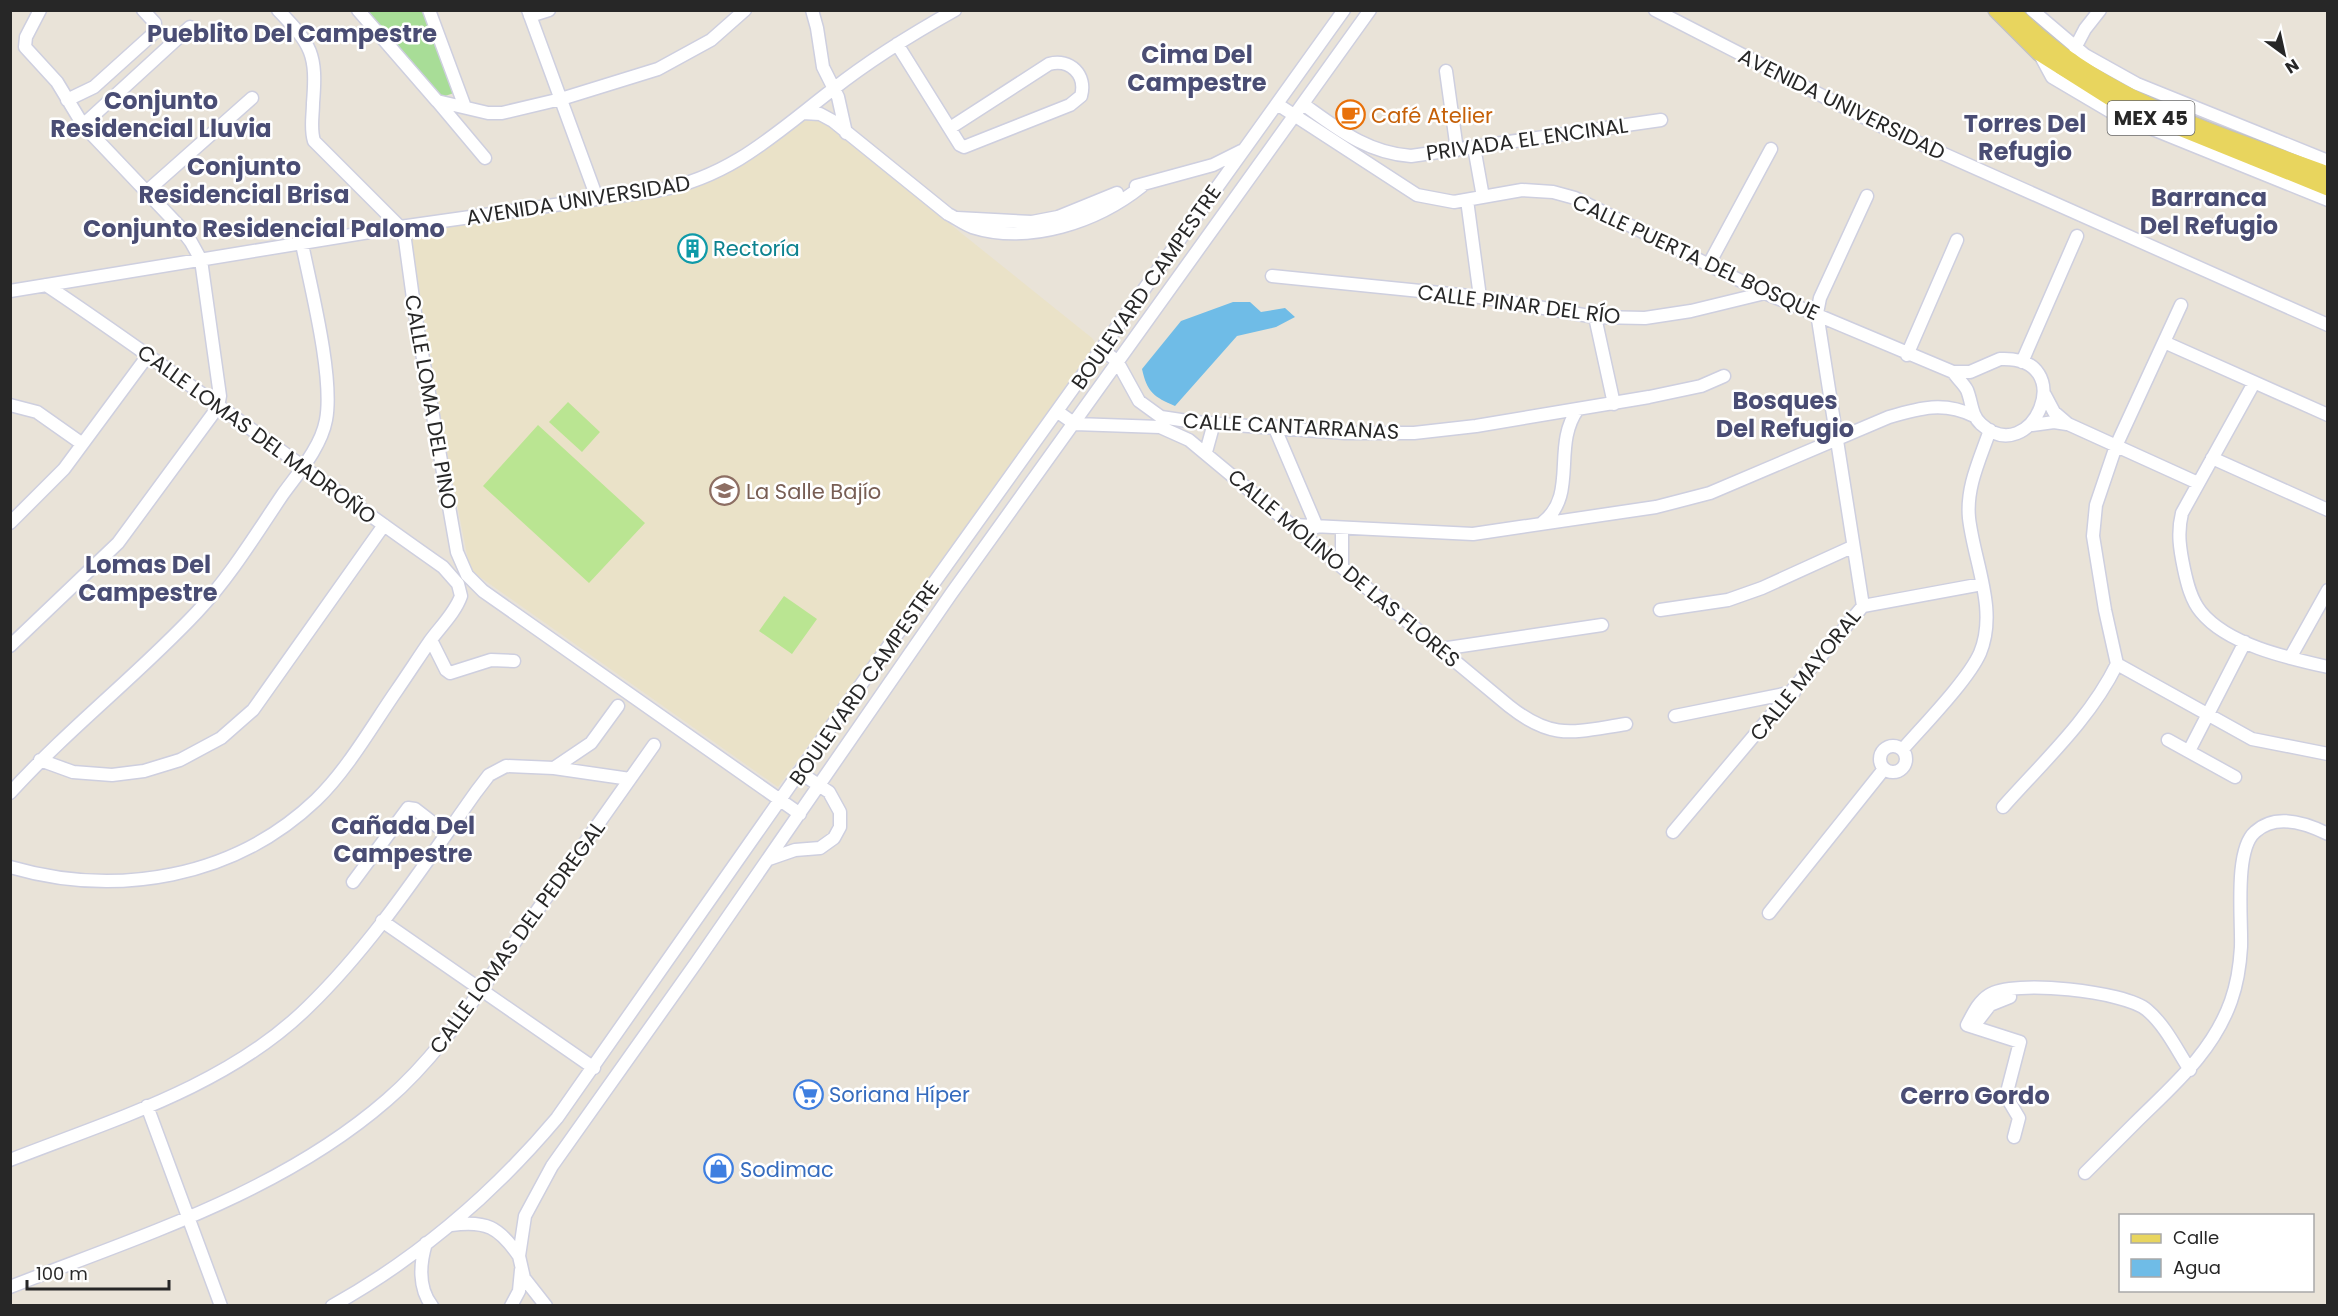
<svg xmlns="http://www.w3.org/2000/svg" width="2338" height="1316" viewBox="0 0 2338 1316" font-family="Poppins,sans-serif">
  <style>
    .education { fill: #eae2c8 }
    .green { fill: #a8dd97 }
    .pitch { fill: #bae592 }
    .water { fill: #6fbce7 }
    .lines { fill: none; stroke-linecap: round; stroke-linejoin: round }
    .minor-casing { stroke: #cecfdf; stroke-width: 15 }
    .major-casing { stroke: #c3c3c3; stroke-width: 18 }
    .minor { stroke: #fff; stroke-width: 12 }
    .major { stroke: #e8d55e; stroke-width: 15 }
    .labels { text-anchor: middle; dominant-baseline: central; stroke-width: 5; stroke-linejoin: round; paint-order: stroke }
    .shield { fill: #fff; stroke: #686868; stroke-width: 1.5 }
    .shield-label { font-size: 20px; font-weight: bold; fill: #272727 }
    .street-label { font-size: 21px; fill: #272727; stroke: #fff }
    .food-label { font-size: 21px; fill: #c56008; stroke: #fff; text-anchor: start }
    .culture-label { font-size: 21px; fill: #0d838f; stroke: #fff; text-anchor: start }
    .education-label { font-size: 21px; fill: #785e54; stroke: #fff; text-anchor: start }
    .shop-label { font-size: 21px; fill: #366cbe; stroke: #fff; text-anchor: start }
    .quarter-label { font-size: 24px; font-weight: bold; fill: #4a4d74; stroke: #fff }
  </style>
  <rect width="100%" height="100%" fill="#e9e3d8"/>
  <!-- education -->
  <path class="education" d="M813,114L1092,338L1099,348L778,787L470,570L403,230L673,191Z"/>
  <!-- green -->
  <path class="green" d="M363,11H425L454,93L442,97Z"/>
  <!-- pitch -->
  <path class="pitch" d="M568,402L600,432L582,452L549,422Z
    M538,425L645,523L589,583L483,486Z
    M784,596L817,619L792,654L759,631Z"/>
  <!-- water -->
  <path class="water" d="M1233,302H1250L1261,312L1285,308L1295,317L1276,327L1237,336L1175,406C1154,397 1147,392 1142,369L1181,321Z"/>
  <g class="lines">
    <defs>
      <path id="minor" d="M278,10C312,45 317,54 313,103C313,116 310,128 314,141L400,227L405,240L415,313L457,552L467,575L483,591L800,814
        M358,10L437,101L488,113H502L561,99L658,69L711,40L745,10
        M429,10L465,107
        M528,10L597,198
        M812,10L817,28L823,67L838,97L846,133
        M1655,10L1883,127L2328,325
        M2032,10L2085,55L2137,84L2328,161
        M530,16L549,10
        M897,44L960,145L964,147L1070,105L1081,96C1087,75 1070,58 1049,64L950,128
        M2075,48L2085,29L2100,10
        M2039,53L2052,77L2113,113L2328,200
        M1446,71L1457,150
        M67,100L94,87L154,33L155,23L143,10
        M438,102L485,158
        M1277,104L1417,195L1454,202L1522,190L1553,192L1575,198L1765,293L1953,372
        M1303,104C1338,129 1367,153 1411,156L1661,120
        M803,113L820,114L833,121L948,214C956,218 964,224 972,227C1029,245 1097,222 1142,186
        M83,125L190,27
        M1474,147L1483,197
        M1136,186L1213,165L1241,151
        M146,192L252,98
        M1467,200L1480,297
        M957,218L1032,222L1058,217L1117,193
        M1709,264L1771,149
        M1272,276L1480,297L1595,317L1645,318L1691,311L1765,293
        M10,291L400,227L660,190C732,176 776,133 832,90C870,60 912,34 955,10
        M2181,305L2116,446L2096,505L2093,536L2105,610L2117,664L2252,739L2328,754
        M1595,317L1614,404
        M2164,342L2328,415
        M1101,349L1117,361L1139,401L1161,417L1194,422L1345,433H1414L1476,426L1649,397L1701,386L1724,376
        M1907,355L1957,240
        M2000,359C2082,355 2032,471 1981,424C1971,415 1972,402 1967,390C1964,384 1957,378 1953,372H1970Z
        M2022,362L2077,236
        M2254,383L2182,513C2177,533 2180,550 2184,569C2187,583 2191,600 2201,612C2228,645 2288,658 2328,667
        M2045,395L2054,412L2068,424L2198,483
        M10,405L37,412L81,443
        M1058,412L1075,424L1160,427L1189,440L1509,706C1553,741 1573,732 1626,724
        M2032,425L2054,422L2067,424
        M1274,426L1317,527
        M1206,452L1214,423
        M2212,458L2328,510
        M10,523L64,469L149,354
        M1542,523C1579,495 1551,446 1578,409
        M1293,525L1473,534L1656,507L1710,493L1889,417C1920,408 1944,401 1974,416
        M1342,529V567
        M1863,606L1982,584
        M1660,610L1728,600L1762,588L1852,547
        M431,640L446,670L450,673L491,660L514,661
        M10,646L118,543L218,407L220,396L201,260L191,242L178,225L83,125L57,82L25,47L26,37L40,10
        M1441,649L1602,625
        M2290,658L2328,590
        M1675,716L1794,692
        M2168,740L2235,777
        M1880 759a13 13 0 1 1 26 0a13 13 0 1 1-26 0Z
        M1903,749C1924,725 1968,680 1980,653C1998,610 1974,562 1969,518C1966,487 1980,459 1990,430
        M2189,751L2245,642
        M40,760L73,772L112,775L144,771L180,760L221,738L253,710L384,525
        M554,768L591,743L618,706
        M10,793C69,728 138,675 197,612C230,577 256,534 283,494C299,472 321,447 326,420C334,378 311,288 302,244
        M2003,807C2044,761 2090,719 2117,664
        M1673,832L1863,606L1817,313L1820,298L1867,196
        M769,859L795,850L820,848L834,838L840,827V812L829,792L799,772
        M10,867C117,898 234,878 316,800C348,769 372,726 397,690C408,674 419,657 430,641C440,627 455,613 461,596L458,584L443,567C310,474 181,375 46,285
        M353,882L408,808L415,809L446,833
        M1769,913L1884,769
        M382,921L594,1068
        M1973,1027L1990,1005L2010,997
        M147,1106L221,1306
        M2014,1137L2019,1118L2006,1096L2020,1042L1967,1025C1973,1014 1978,1002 1989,995C2013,979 2125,991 2147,1010C2165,1025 2177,1050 2190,1070
        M10,1160C112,1120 228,1086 308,1007C373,944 424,865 476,792L489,775L506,766L554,768L630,779
        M2085,1173C2101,1157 2117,1141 2133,1125C2171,1087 2212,1054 2231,1001C2237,984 2240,965 2241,947C2242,920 2234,850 2255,832C2275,813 2306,823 2328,834
        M451,1225C486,1220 499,1227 519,1256
        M426,1243C420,1263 418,1288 432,1306
        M10,1287C140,1236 280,1193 387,1100C437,1057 472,1002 510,949C558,881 606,813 654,745
        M332,1306C418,1258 494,1193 557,1118L845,707L1344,10
        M511,1306L519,1291L521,1270
        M546,1306L524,1278L519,1256L525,1216L552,1166L696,963L951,594L1370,10"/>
      <path id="major" d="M1996,10L2039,53L2118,103L2328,188
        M2012,10C2095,99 2217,133 2328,174"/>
    </defs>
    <!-- minor casing -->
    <use href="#minor" class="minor-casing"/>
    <!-- major casing -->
    <use href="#major" class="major-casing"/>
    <!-- minor -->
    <use href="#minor" class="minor"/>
    <!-- major -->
    <use href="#major" class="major"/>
  </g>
  <!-- icons -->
  <defs>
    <symbol id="cafe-ring" viewBox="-11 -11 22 22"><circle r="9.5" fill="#fff" stroke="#e8710a" stroke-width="1.5"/><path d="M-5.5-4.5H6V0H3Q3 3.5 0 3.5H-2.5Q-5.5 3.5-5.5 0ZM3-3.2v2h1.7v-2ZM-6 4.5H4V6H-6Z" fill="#e8710a"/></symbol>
    <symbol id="building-ring" viewBox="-11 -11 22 22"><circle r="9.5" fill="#fff" stroke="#0f9aa8" stroke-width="1.5"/><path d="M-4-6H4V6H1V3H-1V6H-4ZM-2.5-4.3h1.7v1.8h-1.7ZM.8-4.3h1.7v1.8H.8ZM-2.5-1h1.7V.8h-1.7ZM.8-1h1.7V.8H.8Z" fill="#0f9aa8"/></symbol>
    <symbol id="university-ring" viewBox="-11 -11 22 22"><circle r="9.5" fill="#fff" stroke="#8d6e63" stroke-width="1.5"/><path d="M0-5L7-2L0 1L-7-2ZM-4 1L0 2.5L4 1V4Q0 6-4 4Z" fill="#8d6e63"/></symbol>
    <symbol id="supermarket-ring" viewBox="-11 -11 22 22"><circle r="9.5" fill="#fff" stroke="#3f7fe0" stroke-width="1.5"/><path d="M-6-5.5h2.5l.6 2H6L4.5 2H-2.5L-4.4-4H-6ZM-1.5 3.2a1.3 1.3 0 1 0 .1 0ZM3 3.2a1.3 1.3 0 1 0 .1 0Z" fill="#3f7fe0"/></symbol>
    <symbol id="shop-ring" viewBox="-11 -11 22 22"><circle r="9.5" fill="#fff" stroke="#3f7fe0" stroke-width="1.5"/><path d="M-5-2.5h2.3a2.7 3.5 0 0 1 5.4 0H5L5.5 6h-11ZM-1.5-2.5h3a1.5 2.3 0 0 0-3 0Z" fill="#3f7fe0"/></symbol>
  </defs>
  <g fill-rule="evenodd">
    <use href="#cafe-ring" x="1334" y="98" width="33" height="33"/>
    <use href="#building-ring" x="676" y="232" width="33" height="33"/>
    <use href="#university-ring" x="708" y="474" width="33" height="33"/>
    <use href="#supermarket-ring" x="792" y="1078" width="33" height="33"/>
    <use href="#shop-ring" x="702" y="1152" width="33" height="33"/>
  </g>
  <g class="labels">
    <!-- shield labels -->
    <rect class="shield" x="2107.5" y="101" width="87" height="34" rx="4.5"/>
    <g class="shield-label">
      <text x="2151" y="118">MEX 45</text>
    </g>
    <!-- street labels -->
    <g class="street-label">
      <text transform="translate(1842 104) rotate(26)">AVENIDA UNIVERSIDAD</text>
      <text transform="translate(1527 139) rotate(-8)">PRIVADA EL ENCINAL</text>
      <text transform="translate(578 200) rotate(-9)">AVENIDA UNIVERSIDAD</text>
      <text transform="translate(1696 257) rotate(25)">CALLE PUERTA DEL BOSQUE</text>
      <text transform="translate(1146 287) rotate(-55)">BOULEVARD CAMPESTRE</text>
      <text transform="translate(1519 304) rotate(7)">CALLE PINAR DEL RÍO</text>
      <text transform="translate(431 402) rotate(80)">CALLE LOMA DEL PINO</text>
      <text transform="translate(1291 426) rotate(3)">CALLE CANTARRANAS</text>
      <text transform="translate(257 434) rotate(36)">CALLE LOMAS DEL MADROÑO</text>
      <text transform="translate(1344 568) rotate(40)">CALLE MOLINO DE LAS FLORES</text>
      <text transform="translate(1805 675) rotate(-51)">CALLE MAYORAL</text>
      <text transform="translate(864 683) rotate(-55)">BOULEVARD CAMPESTRE</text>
      <text transform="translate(517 937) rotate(-54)">CALLE LOMAS DEL PEDREGAL</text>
    </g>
    <!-- food labels -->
    <g class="food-label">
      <text x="1371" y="115">Café Atelier</text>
    </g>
    <!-- culture labels -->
    <g class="culture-label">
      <text x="713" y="248">Rectoría</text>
    </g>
    <!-- education labels -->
    <g class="education-label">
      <text x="746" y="491">La Salle Bajío</text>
    </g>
    <!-- shop labels -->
    <g class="shop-label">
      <text x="829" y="1094">Soriana Híper</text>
      <text x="740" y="1169">Sodimac</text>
    </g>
    <!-- quarter labels -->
    <g class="quarter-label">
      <text x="292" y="33">Pueblito Del Campestre</text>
      <text x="1197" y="54">Cima Del<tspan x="1197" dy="28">Campestre</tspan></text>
      <text x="161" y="100">Conjunto<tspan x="161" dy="28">Residencial Lluvia</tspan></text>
      <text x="2025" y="123">Torres Del<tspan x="2025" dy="28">Refugio</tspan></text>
      <text x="244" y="166">Conjunto<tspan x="244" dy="28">Residencial Brisa</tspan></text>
      <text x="2209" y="197">Barranca<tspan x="2209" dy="28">Del Refugio</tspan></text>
      <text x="264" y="228">Conjunto Residencial Palomo</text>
      <text x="1785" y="400">Bosques<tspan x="1785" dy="28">Del Refugio</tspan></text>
      <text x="148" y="564">Lomas Del<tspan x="148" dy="28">Campestre</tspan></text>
      <text x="403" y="825">Cañada Del<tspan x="403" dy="28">Campestre</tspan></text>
      <text x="1975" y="1095">Cerro Gordo</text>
    </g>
  </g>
  <!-- border -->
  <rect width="2338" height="1316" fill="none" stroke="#272727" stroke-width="24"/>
  <!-- legend -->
  <rect x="2119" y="1214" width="195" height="78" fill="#ffffff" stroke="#a9a9a9" stroke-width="1.5"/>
  <rect x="2131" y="1234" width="30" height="9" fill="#e8d55e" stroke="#a9a9a9" stroke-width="1.5"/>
  <text x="2173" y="1244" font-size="18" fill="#272727">Calle</text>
  <rect x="2131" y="1259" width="30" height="18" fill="#6fbce7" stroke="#a9a9a9" stroke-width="1.5"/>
  <text x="2173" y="1274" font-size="18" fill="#272727">Agua</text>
  <!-- north arrow -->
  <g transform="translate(2284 54) rotate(147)" stroke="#ffffff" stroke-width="4.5" paint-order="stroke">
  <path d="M0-4.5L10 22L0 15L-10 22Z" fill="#272727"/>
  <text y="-9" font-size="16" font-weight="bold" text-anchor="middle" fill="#272727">N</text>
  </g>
  <!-- scale -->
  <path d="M27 1280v9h142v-9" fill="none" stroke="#272727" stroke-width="3"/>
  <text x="36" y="1280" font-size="18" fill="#272727" stroke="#ffffff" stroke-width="4.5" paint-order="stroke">100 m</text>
</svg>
